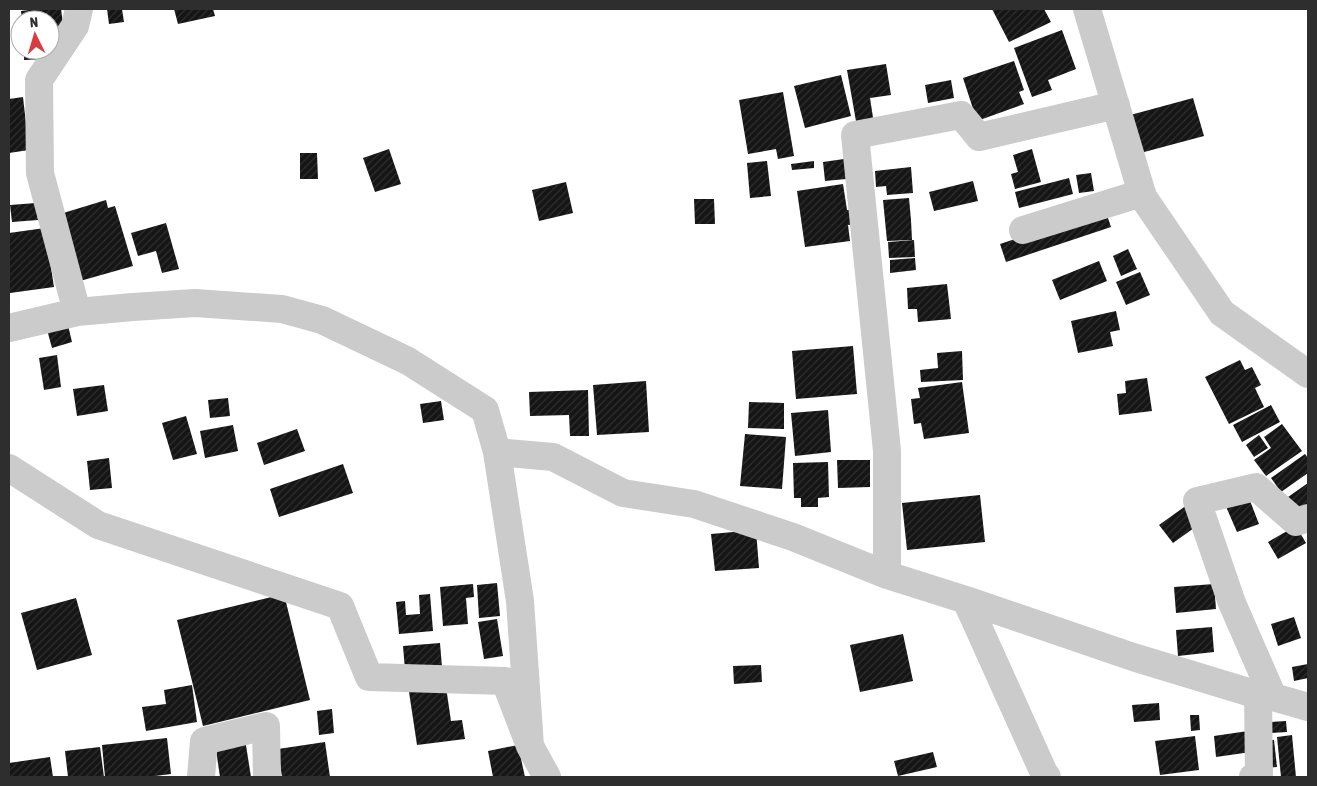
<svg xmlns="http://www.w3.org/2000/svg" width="1317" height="786" viewBox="0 0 1317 786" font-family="'Asap Condensed',sans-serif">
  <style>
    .building { fill: url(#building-hatch) }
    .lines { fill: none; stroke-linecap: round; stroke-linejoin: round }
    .street { stroke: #cbcbcb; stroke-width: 28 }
  </style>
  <defs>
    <pattern id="building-hatch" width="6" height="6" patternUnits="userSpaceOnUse" patternTransform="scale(1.25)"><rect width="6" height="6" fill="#151515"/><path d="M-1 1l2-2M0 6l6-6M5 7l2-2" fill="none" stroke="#2f2f2f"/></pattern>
  </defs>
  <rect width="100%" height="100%" fill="#fff"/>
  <!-- building -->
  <path class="building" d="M36,9H61L64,31L50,33V20H22L21,11Z
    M107,9H122L124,22L109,24Z
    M174,9H213L215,16L178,24Z
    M992,9H1044L1051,22L1009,42Z
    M1062,30L1076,69L1048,80L1052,90L1032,97L1014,48Z
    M24,50H49L50,59L24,60Z
    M1014,61L1024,90L1019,92L1024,104L977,121L963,78Z
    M886,64L891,95L870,98L874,124L857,127L847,70Z
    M841,75L851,116L805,128L794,86Z
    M951,80L954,98L928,103L925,85Z
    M783,92L794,156L778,159L776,149L748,154L739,100Z
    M23,97L29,150L9,153V99Z
    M1193,98L1204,136L1133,155L1123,117Z
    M389,149L401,184L375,192L363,158Z
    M1032,149L1041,182L1015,189L1011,174L1018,172L1013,155Z
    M300,153H317L318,179H300Z
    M844,159L846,179L825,181L823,162Z
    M767,161L771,196L750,198L747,163Z
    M814,161V168L792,170L791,164Z
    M911,167L913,193L887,195L886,186L876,187L875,171Z
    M1091,173L1094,191L1079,193L1076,175Z
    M1069,178L1073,194L1019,208L1015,192Z
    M973,181L978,201L934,211L929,192Z
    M566,182L573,213L539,221L532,190Z
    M843,184L847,210L857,209L859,224L848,225L850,241L805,247L797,191Z
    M909,198L911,220L899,221L911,220L912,240L887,241L883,200Z
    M694,199H714L715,224H695Z
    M106,200L108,208L115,206L133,266L80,281L60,214Z
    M36,203L38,220L12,222L10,205Z
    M1105,209L1111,227L1006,262L1000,244Z
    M166,223L179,269L162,273L156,251L138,256L131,233Z
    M45,228L54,287L10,293L9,283V233Z
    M914,240L915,257L889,258L888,242Z
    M1128,249L1137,269L1121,276L1113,256Z
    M915,258L916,270L890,273V260Z
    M1099,261L1107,281L1060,300L1052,280Z
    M1140,272L1150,295L1126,305L1116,282Z
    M947,284L951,319L918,322L917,309H908L907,288Z
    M1116,311L1120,330L1110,332L1113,346L1078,353L1071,321Z
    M67,321L72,342L52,348L46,326Z
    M853,346L857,394L796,399L792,351Z
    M962,351L963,380L921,382L920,370L938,368L937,353Z
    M57,355L61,387L44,390L39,358Z
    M1240,360L1245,370L1252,367L1261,385L1255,388L1264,407L1229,424L1205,377Z
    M1147,378L1152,411L1119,415L1117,394L1126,393L1125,381Z
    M646,381L649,432L597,435L593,385Z
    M962,382L969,433L924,439L921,423L914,424L911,399L920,398L918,388Z
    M104,385L108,411L77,416L73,389Z
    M588,390L589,436H570L569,415L530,416L529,392Z
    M228,398L230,416L210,418L208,400Z
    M441,401L444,420L423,423L420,404Z
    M749,402L784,403V429L748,428Z
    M1271,405L1280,422L1242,442L1233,425Z
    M828,410L831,452L795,456L791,413Z
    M186,416L197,454L173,460L162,423Z
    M1282,424L1302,451L1266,476L1254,460L1271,448L1264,437Z
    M233,425L238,451L205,458L200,431Z
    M297,429L305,451L264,465L257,443Z
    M745,434L786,437L782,489L740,486Z
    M1259,435L1268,448L1254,457L1246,445Z
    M1305,454L1308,458V473L1281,492L1271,478Z
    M109,458L112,488L90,490L87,461Z
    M837,460H870V487L838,488Z
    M828,462L829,497L818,498V507H801V498H794L793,463Z
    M343,464L353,493L279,517L270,489Z
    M1308,483V507L1299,513L1288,497Z
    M1247,493L1259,524L1237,532L1224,502Z
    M980,495L985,542L907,550L902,503Z
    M1187,505L1201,523L1173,543L1159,525Z
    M1296,526L1306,543L1278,559L1268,542Z
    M756,530L759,568L715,571L711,534Z
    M497,583L500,616L479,618L477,585Z
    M473,584L474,597L466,598L468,624L443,626L440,587Z
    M1214,584L1216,609L1176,613L1174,587Z
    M284,594L310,700L203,726L177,620Z
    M430,594L433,631L399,634L396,602L405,601L406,615L420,614L419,595Z
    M76,598L92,655L37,670L21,613Z
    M1294,617L1301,638L1278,646L1271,624Z
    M497,619L503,656L484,659L478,622Z
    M1212,627L1214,652L1178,656L1176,630Z
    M903,634L913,681L860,692L850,645Z
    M440,643L442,667L405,670L403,646Z
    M1308,664V678L1294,681L1292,667Z
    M761,665L762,682L734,684L733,666Z
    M192,685L197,722L146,731L142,707L166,704L164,690Z
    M446,687L451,721L462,720L465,739L417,745L409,692Z
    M1159,703L1160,720L1134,722L1132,705Z
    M332,709L334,733L319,735L317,711Z
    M1190,715H1199L1200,730L1191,731Z
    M1286,721L1287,732L1271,733L1270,722Z
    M1248,731L1251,752L1216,757L1214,736Z
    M1292,735L1296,777H1281L1277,737Z
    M1195,736L1199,770L1160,775L1155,741Z
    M167,738L171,774L147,777H105L102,745Z
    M245,739L251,777H220L215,743Z
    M1274,740L1277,767L1264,768L1262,741Z
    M325,742L330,777H282L278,749Z
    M518,745L525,777H493L488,751Z
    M100,747L104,777H68L65,751Z
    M933,752L937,767L898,776L894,761Z
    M50,757L53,777H9V763Z"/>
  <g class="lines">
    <!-- street -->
    <path class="street" d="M1087,9L1143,197L1222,313L1308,374
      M1023,230L1142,193
      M77,312L40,173L39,80L75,26L79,9
      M9,328L77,312L133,307L195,303L282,309L322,320L408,361L485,410L497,452L553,457L623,493L694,504L793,537L887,575L966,600L1133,657L1258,695L1273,697L1308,707
      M497,452L520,601L530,746L547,777
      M9,468L98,525L340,606L369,677L505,681L530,746
      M887,575V451L855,135L961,115L979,137L1116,105
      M966,600L1044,773L1047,777
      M1273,697L1232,603L1197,501L1256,487L1296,522L1308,518
      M201,777L204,741L266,726L267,777
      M1253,777L1259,776L1258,695"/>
  </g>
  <!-- border -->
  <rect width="1317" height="786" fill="none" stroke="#2e2e2e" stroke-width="20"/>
  <!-- north arrow -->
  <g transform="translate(35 35) rotate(355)"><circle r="24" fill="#ffffff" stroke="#ababab"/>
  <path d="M0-4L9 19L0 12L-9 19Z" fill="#d83c43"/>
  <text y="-8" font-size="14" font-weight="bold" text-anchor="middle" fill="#2e2e2e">N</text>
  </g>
</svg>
